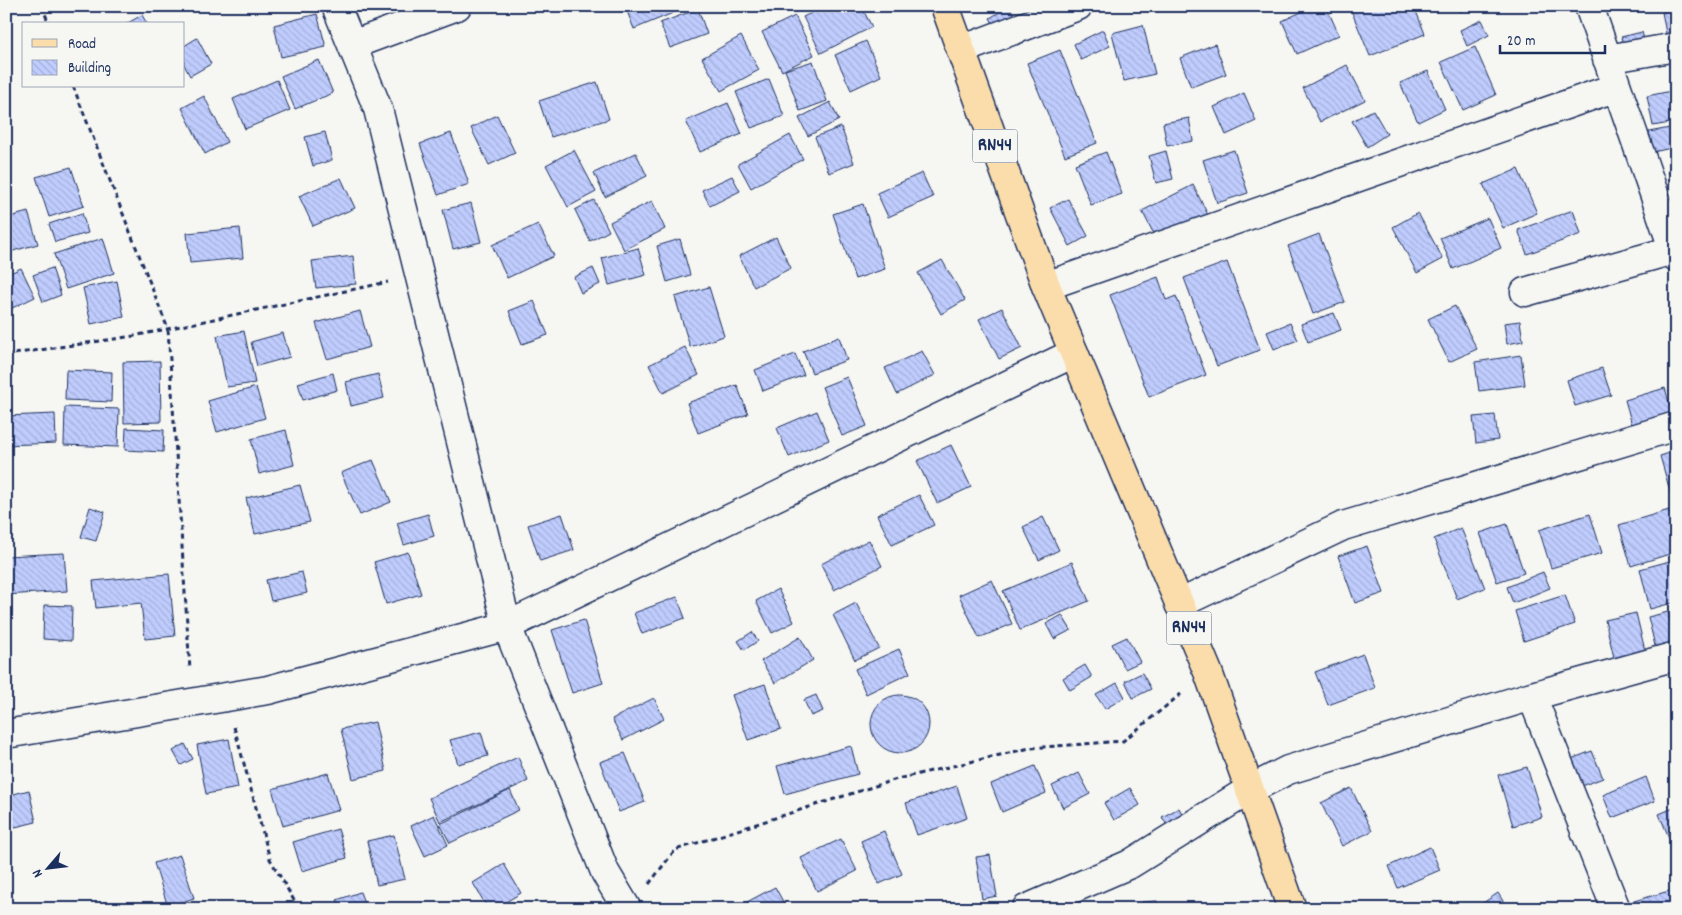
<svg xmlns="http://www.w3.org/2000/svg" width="1682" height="915" viewBox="0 0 1682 915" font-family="Dekko,sans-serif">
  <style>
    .building { fill: url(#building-back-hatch); stroke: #1b2f5e }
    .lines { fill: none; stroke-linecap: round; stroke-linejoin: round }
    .minor-casing { stroke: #1b2f5e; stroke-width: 31 }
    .major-casing { stroke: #1b2f5e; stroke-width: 31 }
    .path { stroke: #1b2f5e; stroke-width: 3; stroke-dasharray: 5 4; stroke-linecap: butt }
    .minor { stroke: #f6f6f2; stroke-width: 28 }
    .major { stroke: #fbddab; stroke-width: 28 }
    .labels { text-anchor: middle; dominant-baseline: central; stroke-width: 4; stroke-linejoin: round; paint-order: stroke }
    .shield { fill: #f6f6f2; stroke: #5d6b8a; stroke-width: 1 }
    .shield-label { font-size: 19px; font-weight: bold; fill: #1b2f5e }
  </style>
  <defs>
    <pattern id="building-back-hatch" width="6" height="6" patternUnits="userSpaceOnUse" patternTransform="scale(1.25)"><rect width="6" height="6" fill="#bfccfd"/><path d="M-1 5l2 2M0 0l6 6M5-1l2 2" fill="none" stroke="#a4b0db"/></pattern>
  </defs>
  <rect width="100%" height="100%" fill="#f6f6f2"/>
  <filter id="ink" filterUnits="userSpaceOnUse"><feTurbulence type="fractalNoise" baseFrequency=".02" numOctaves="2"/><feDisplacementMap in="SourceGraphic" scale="10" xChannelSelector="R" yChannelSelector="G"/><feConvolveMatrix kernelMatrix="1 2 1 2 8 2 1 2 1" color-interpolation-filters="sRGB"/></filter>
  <g filter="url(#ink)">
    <!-- building -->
    <path class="building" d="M625,6H690L634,29Z
      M825,6H861L872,27L821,53L803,17Z
      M1009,6L1024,31L1005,43L990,18Z
      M1314,6H1326L1339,35L1297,54L1282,21Z
      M1359,6H1414L1425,34L1370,56L1351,10Z
      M1457,6H1477L1459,12Z
      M1674,6H1676V37L1667,39L1662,12L1675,10Z
      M698,9L707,34L670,48L660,23Z
      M317,14L326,47L281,57L274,25Z
      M142,15L147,24H126Z
      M795,16L814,55L782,71L762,32Z
      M1482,20L1489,35L1467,46L1460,30Z
      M1143,25L1155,74L1124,81L1112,33Z
      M1103,30L1110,46L1081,60L1074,44Z
      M1642,32L1648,53L1627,58L1621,37Z
      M741,36L759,70L721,91L702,58Z
      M197,38L211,64L190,76L184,65V46Z
      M866,41L881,76L851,90L835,55Z
      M1215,44L1226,74L1191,87L1180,58Z
      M1475,47L1496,95L1463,110L1441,62Z
      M1060,50L1097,143L1065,156L1027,63Z
      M319,60L333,93L295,109L281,76Z
      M813,61L827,101L800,111L785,70Z
      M1347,65L1365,100L1320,122L1303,88Z
      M1428,71L1445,109L1418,122L1400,83Z
      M769,79L784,116L751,128L736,92Z
      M277,80L290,110L245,129L233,99Z
      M597,82L609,119L551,137L539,101Z
      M1676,90V122L1653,126L1647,96Z
      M1244,93L1256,121L1226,135L1214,107Z
      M204,96L227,142L205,154L182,108Z
      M830,102L839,120L808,136L799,118Z
      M728,103L742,134L700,152L686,121Z
      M1373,110L1387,134L1367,147L1352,121Z
      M497,115L515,153L489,165L471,128Z
      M1189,118L1193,141L1167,146L1163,123Z
      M841,127L854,163L829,173L815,137Z
      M1675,127L1676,147L1653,152L1649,132Z
      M325,132L332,160L313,166L305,137Z
      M451,133L469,184L438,195L420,144Z
      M790,135L803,159L751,188L738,164Z
      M574,150L596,192L568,207L546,165Z
      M1234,150L1248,193L1217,203L1203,160Z
      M1166,151L1173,179L1156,183L1149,156Z
      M1106,152L1122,194L1091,205L1075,164Z
      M636,153L647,176L605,197L594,173Z
      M71,167L84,206L49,217L36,177Z
      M1676,168V198H1675L1668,170Z
      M1518,169L1537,213L1503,228L1483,184Z
      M922,173L933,197L888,217L877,193Z
      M732,176L740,191L710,206L702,190Z
      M341,178L355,208L313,226L299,196Z
      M1193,185L1208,215L1157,240L1142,211Z
      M1068,199L1088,236L1070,246L1050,208Z
      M594,200L609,231L590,241L575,210Z
      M652,201L665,229L624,250L610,222Z
      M471,203L481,242L453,249L443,210Z
      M863,204L885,269L855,279L833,214Z
      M1573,210L1581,234L1527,254L1518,230Z
      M28,212L38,244L6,253V218Z
      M82,213L88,233L55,242L49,224Z
      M1418,213L1443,259L1417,273L1393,227Z
      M1488,218L1501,248L1453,269L1440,238Z
      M538,224L554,256L507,278L492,245Z
      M240,228L243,258L190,263L187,233Z
      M1319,234L1345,302L1313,314L1288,246Z
      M776,237L791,268L754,287L739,256Z
      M103,238L114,273L66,289L54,254Z
      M680,239L690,275L667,282L657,246Z
      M638,248L646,275L609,285L602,258Z
      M353,256L356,284L316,288L312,261Z
      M942,260L965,300L941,314L918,273Z
      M1227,262L1260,350L1217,366L1184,278Z
      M21,268L35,297L6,311V275Z
      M52,268L61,295L43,302L33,275Z
      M593,268L600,284L581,293L574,277Z
      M1158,277L1166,300L1176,296L1206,375L1149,397L1110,295Z
      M117,281L124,317L91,324L83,288Z
      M709,287L724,336L690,347L675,297Z
      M534,301L548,335L522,344L509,311Z
      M1455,306L1477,349L1449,362L1428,319Z
      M1002,308L1022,348L999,359L979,319Z
      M360,311L370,347L327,359L316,323Z
      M1334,313L1341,330L1308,342L1301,324Z
      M1520,321L1523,341L1507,344L1504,323Z
      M1290,323L1298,340L1274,349L1267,332Z
      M244,331L255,383L227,387L217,336Z
      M283,333L290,357L257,366L251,342Z
      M839,337L847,360L812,373L803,351Z
      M685,347L699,375L663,393L649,365Z
      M922,351L935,375L897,394L885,368Z
      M795,354L804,375L763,391L755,370Z
      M1521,355L1525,385L1479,391L1475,362Z
      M160,361L161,422L124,423L123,362Z
      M1602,368L1611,395L1575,406L1567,380Z
      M66,370L112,372L111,402L65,400Z
      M333,373L337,390L303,400L298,383Z
      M378,374L384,398L351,406L346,382Z
      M847,377L867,426L842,436L822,387Z
      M737,385L748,414L698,433L687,403Z
      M256,387L265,418L217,432L208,401Z
      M1665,388L1674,420L1634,432L1625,400Z
      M65,407L119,409L118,447L64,445Z
      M817,411L829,440L789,457L777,428Z
      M55,414L56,443L6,445V416Z
      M1495,415L1498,440L1476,443L1473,417Z
      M126,428L164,430L163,452L125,450Z
      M286,430L294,465L259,474L251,439Z
      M951,445L971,487L937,503L917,461Z
      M1676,451V497L1672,498L1660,456Z
      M373,460L391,502L360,515L341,473Z
      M300,485L310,522L255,534L246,498Z
      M919,495L934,525L892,545L877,515Z
      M90,507L105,512L96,541L81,537Z
      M1669,510L1676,531V552L1631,566L1619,525Z
      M428,514L434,536L404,545L397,523Z
      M562,514L574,550L540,561L528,525Z
      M1590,514L1602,553L1551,568L1539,530Z
      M1043,517L1059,550L1039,560L1023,527Z
      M1507,524L1524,573L1497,582L1480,533Z
      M1461,528L1485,588L1457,599L1434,539Z
      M869,540L882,566L834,590L821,564Z
      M1367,546L1384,593L1355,603L1338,556Z
      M408,552L421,594L386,604L374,562Z
      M64,553L67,591L6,595V556Z
      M1670,561L1676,583V602L1650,609L1640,569Z
      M1072,562L1089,601L1020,630L1003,591Z
      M302,572L307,593L271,601L266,580Z
      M1543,572L1550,588L1513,603L1507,587Z
      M169,574L175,636L145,639L141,603L96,608L93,581Z
      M992,580L1012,624L979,638L959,595Z
      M778,589L794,622L772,633L756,601Z
      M1565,595L1575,624L1524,641L1515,611Z
      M677,597L685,618L642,634L634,613Z
      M856,603L879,648L855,660L833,615Z
      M44,605L72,606L71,641L43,639Z
      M1668,612L1676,642V649L1657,654L1648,617Z
      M1636,613L1648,663L1617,670L1605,620Z
      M1062,615L1071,630L1054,639L1046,624Z
      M584,620L603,683L572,693L552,630Z
      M752,632L758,641L744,650L738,641Z
      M800,637L813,660L775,683L761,661Z
      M1127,637L1140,662L1125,669L1112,644Z
      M899,649L910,673L866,694L855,669Z
      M1363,654L1375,688L1328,705L1315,672Z
      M1085,665L1092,677L1070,690L1063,678Z
      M1142,673L1151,689L1133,698L1125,681Z
      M1117,683L1125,697L1105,709L1096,695Z
      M765,684L781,729L748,740L732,695Z
      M871 724a29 29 0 1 1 58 0a29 29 0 1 1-58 0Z
      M816,695L823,711L811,716L804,700Z
      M654,698L664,719L623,740L612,719Z
      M375,722L386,771L353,779L341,729Z
      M481,732L488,756L458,764L450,740Z
      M229,739L238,788L206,794L197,745Z
      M185,744L193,759L181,765L173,751Z
      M851,746L858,774L785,794L777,766Z
      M1592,751L1603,778L1582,786L1571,759Z
      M625,753L645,802L619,812L600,762Z
      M518,757L528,781L440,822L429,798Z
      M1035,766L1046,793L1002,812L991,784Z
      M1527,767L1542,817L1513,826L1498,775Z
      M328,773L339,810L283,826L272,789Z
      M1079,773L1090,794L1063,808L1052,786Z
      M1646,777L1655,801L1612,818L1603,795Z
      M957,786L967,818L917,835L906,803Z
      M1130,788L1140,805L1114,820L1104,803Z
      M1351,788L1372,831L1342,846L1321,803Z
      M29,790L36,822L7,829L6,796Z
      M510,790L519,810L450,843L440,824Z
      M1676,807V854L1659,814Z
      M1179,808L1189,826L1173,835L1162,817Z
      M434,815L448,845L425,856L411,826Z
      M338,829L347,858L302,871L293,842Z
      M884,831L902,874L879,884L861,841Z
      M394,835L405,879L377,885L367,841Z
      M841,839L857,871L817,891L801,858Z
      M1430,847L1440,870L1398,888L1389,866Z
      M180,855L194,898L168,907L154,863Z
      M990,855L997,896L982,899L976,857Z
      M504,864L521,893L494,909H488L473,883Z
      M775,887L787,909H734Z
      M1676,889V909H1621L1620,905Z
      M360,892L366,908L341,909L337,900Z
      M1498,893L1508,909H1483L1480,905Z
      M1157,901L1158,909H1142V902Z
      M423,903L426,909H411Z"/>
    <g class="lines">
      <defs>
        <path id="minor" d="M336,6L378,109L507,626L605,872L627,909
          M1589,6L1676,257
          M352,45L457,6
          M961,50L1078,6
          M1607,59L1676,47
          M1046,286L1617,87
          M1525,292L1673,250
          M1179,604L1343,526L1676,426
          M1532,696L1616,909
          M6,734L268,690L507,626L1074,353
          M1026,909L1130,864L1249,790L1288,770L1532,696L1676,656"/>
        <path id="major" d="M945,6L1046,286L1208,672L1292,909"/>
      </defs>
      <!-- minor casing -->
      <use href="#minor" class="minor-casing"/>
      <!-- major casing -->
      <use href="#major" class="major-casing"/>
      <!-- path -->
      <path class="path" d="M42,6L49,24
        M73,86L168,329L190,670
        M6,355L134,336L388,282
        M234,727L270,859L299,909
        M649,884L675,850L897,779L1030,748L1123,741L1181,694"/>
      <!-- minor -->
      <use href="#minor" class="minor"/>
      <!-- major -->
      <use href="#major" class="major"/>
    </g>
  </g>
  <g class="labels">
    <!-- shield labels -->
    <g class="shield">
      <rect x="972.5" y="129.5" width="45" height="33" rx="4"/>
      <rect x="1166.5" y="611.5" width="45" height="33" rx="4"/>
    </g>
    <g class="shield-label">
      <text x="995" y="146">RN44</text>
      <text x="1189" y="628">RN44</text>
    </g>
  </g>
  <!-- margin -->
  <rect width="1682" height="915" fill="none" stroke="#f6f6f2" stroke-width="25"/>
  <rect x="12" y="12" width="1657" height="890" fill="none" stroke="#1b2f5e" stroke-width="2" filter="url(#ink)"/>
  <!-- legend -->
  <rect x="22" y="22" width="162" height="65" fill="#f6f6f2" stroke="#9ea6b7"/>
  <rect x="32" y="39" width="25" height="8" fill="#fbddab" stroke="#9ea6b7"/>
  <text x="68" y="48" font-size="15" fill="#1b2f5e">Road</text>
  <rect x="32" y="60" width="25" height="15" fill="url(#building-back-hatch)" stroke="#9ea6b7"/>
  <text x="68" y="72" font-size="15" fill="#1b2f5e">Building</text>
  <!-- north arrow -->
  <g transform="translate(48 868) rotate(242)" stroke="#f6f6f2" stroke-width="4" paint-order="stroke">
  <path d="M0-4L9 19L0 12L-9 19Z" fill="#1b2f5e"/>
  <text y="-8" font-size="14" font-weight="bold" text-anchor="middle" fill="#1b2f5e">N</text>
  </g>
  <!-- scale -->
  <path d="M1500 45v8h105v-8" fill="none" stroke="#1b2f5e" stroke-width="2.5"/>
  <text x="1507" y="45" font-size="15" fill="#1b2f5e" stroke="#f6f6f2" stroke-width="4" paint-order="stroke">20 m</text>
</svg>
